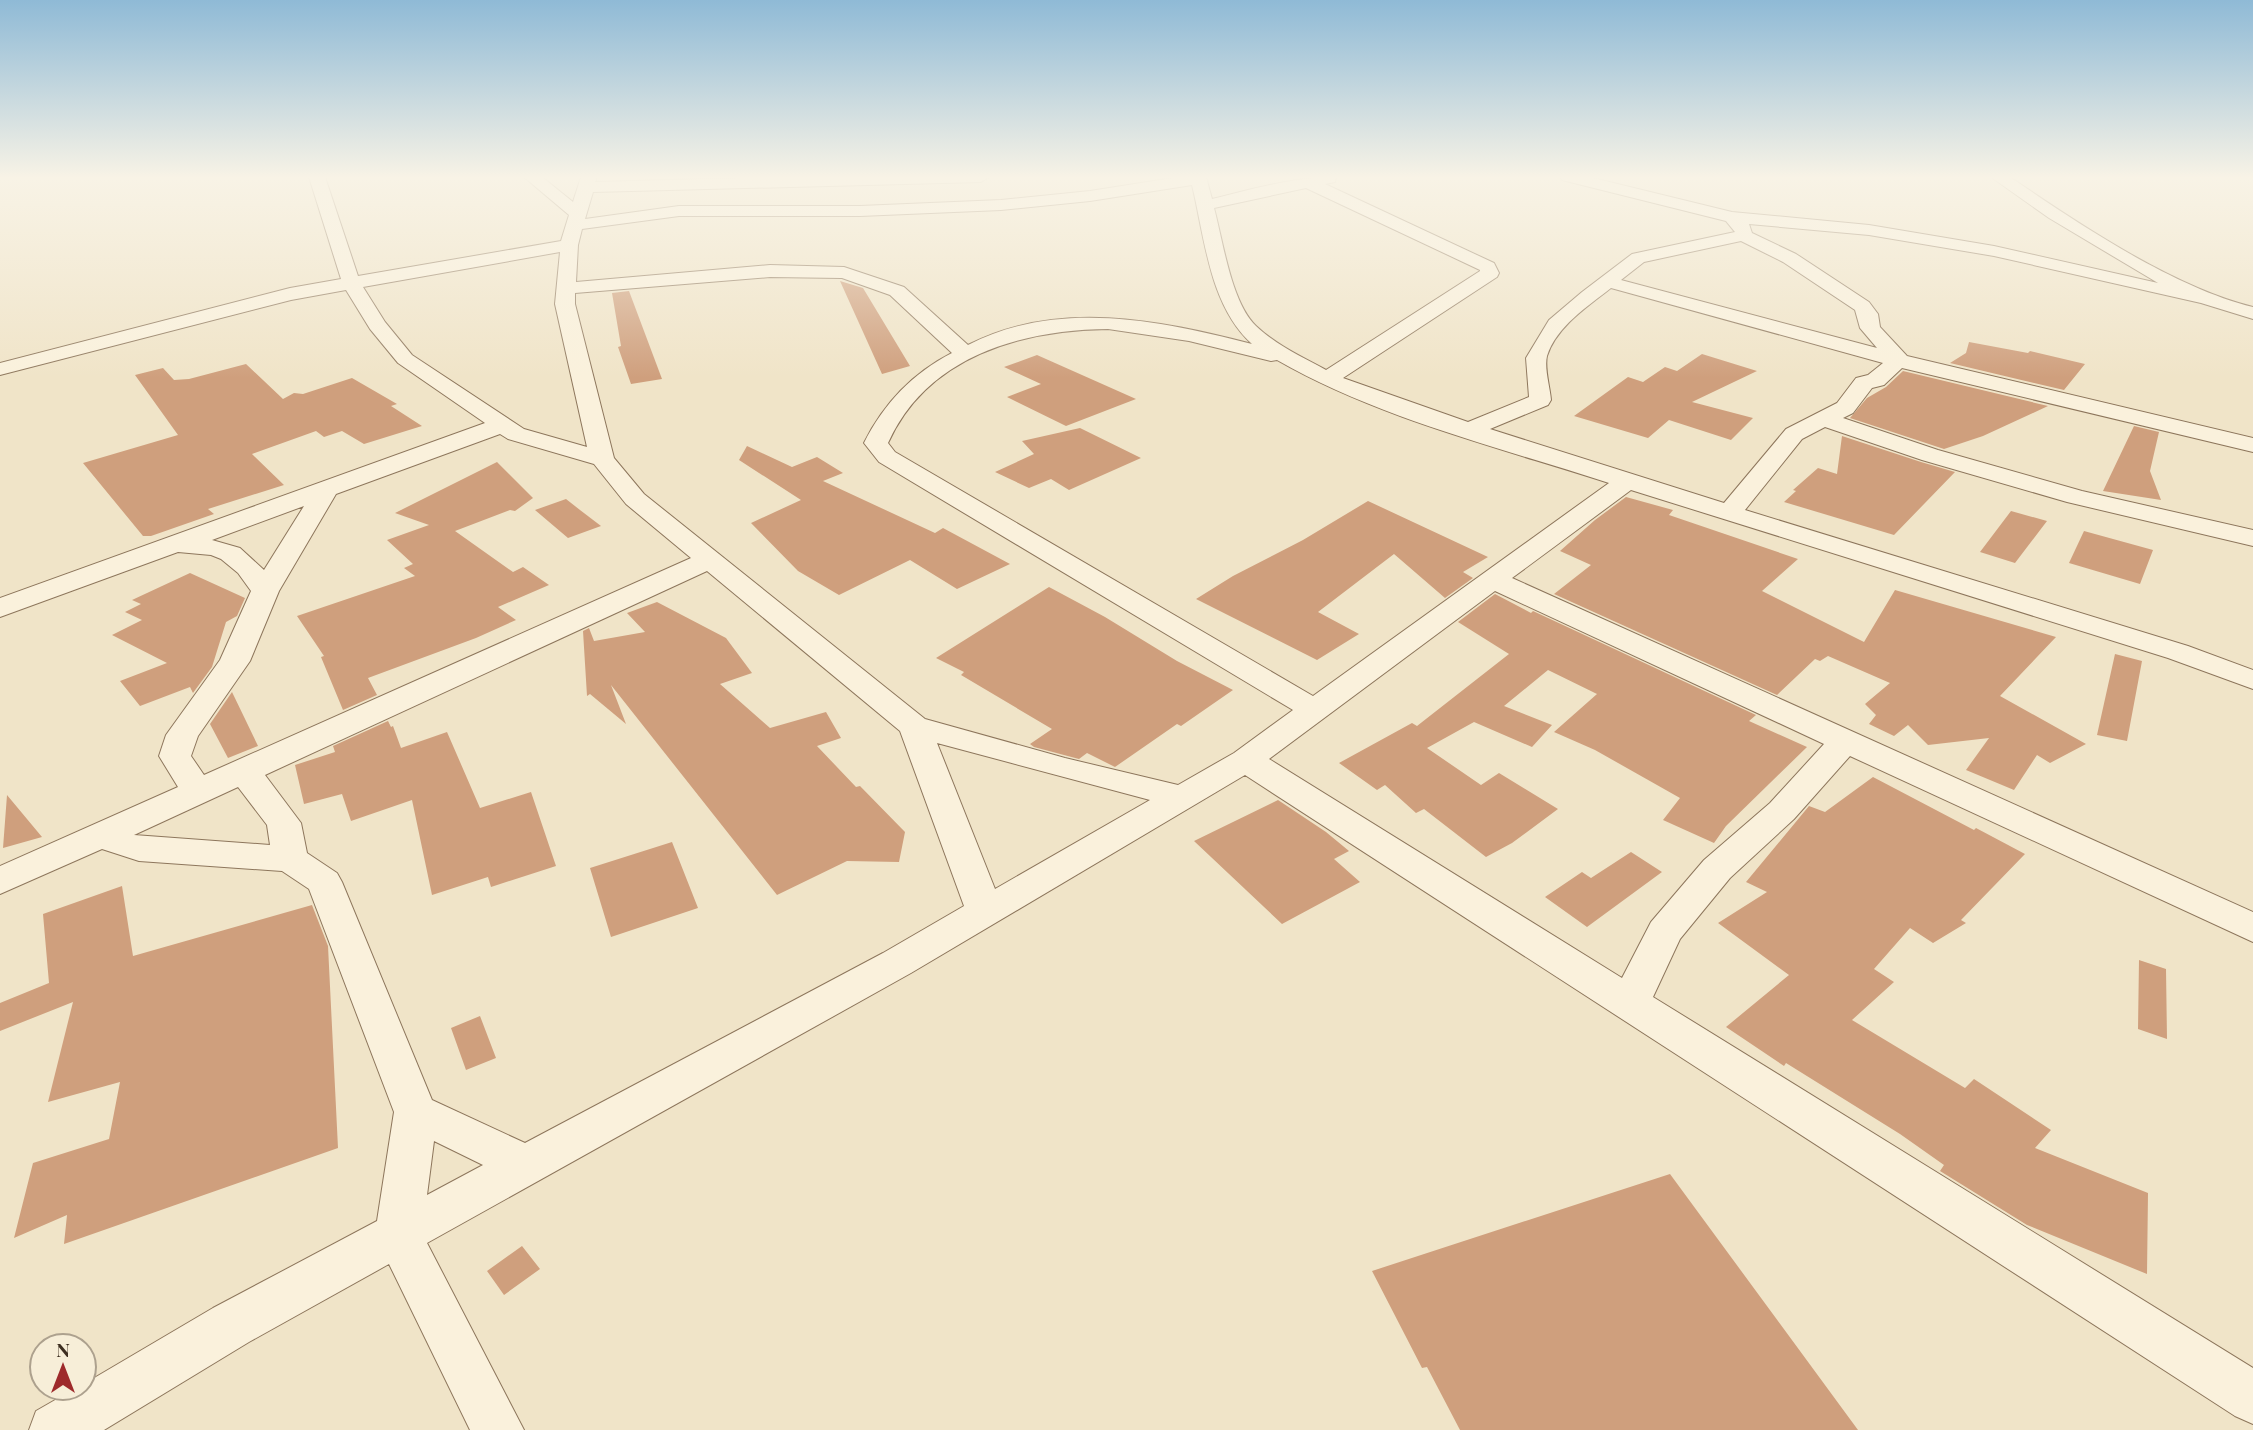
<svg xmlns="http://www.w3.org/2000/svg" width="2253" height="1430" viewBox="0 0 2253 1430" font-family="'Playfair Display',serif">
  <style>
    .building { fill: #cf9f7d }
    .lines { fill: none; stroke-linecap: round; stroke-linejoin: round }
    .minor-casing { stroke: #8d765c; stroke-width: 2 }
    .minor { fill: #faf1dc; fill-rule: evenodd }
  </style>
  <rect width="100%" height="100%" fill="#f0e4c8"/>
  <!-- building -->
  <path class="building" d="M840,281L863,288L910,366L882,374Z
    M629,291L662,379L631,384L618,347L621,346L612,293Z
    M1969,342L2028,353L2030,351L2085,364L2064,390L1950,363L1966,353Z
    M1702,354L1757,371L1692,402L1753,418L1731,440L1669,420L1648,438L1574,416L1628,377L1643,382L1665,367L1677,371Z
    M1037,355L1136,399L1066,426L1007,397L1041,384L1004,367Z
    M246,364L283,399L294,393L303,394L352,378L397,404L391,406L422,426L364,444L342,431L324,437L316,431L252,454L284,485L208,509L214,514L151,536H143L83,463L178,435L135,375L163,368L174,380L189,379Z
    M1903,371L2048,406L1983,436L1944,449L1850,418L1867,398L1886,387Z
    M2134,426L2159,432L2150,471L2161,500L2103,491Z
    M1080,428L1141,458L1069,490L1051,479L1029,488L995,472L1034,454L1022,441Z
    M1842,436L1921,462L1955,472L1894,535L1784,502L1796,491L1793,490L1818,468L1837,474Z
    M747,446L792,467L817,457L843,473L823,481L935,533L943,528L1010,564L957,589L910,560L839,595L798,571L751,523L801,500L739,460Z
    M497,462L533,498L515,511L510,510L455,531L513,572L523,567L549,585L498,607L516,620L476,638L368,678L377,695L343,710L321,657L324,656L297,616L415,576L404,568L413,564L387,540L429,525L395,513Z
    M1626,497L1673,510L1669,515L1798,559L1762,591L1864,642L1895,590L2056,637L2000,696L2086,744L2050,763L2037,755L2014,790L1966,770L1989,738L1928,745L1908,725L1894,736L1869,724L1876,715L1865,704L1890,683L1828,656L1820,661L1815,659L1777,695L1554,594L1591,565L1560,551L1595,520Z
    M566,499L580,510L601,526L568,538L535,510Z
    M1368,501L1488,557L1463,572L1473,578L1445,598L1394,554L1318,612L1359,634L1317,660L1196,599L1233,576L1303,540Z
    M2011,511L2047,521L2015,563L1980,552Z
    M2084,531L2153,550L2140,584L2069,563Z
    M190,573L245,598L237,616L226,622L212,667L193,693L190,687L140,706L120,681L167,663L112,635L142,620L125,612L141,604L132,600Z
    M1049,587L1105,617L1177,661L1233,690L1181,726L1177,724L1115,767L1087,753L1079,759L1034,747L1030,744L1052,729L961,675L964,672L936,658Z
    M1495,594L1531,613L1533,611L1756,715L1749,721L1807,747L1726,826L1714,843L1663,820L1680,798L1595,750L1554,732L1597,694L1548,670L1504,706L1552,725L1532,747L1474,722L1427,748L1481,785L1499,773L1558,809L1512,843L1486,857L1424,809L1416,813L1385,785L1377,790L1339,763L1412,723L1417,726L1509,654L1458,622Z
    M657,602L726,638L752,673L720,684L770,728L826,712L841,738L817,746L856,787L860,786L905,832L899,862L847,861L777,895L611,685L626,724L590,694L587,696L583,631L589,628L594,641L645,632L627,613Z
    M2115,654L2142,661L2127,741L2097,735Z
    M232,692L258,746L228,758L210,724Z
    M388,721L391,727L393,726L401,748L447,732L480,808L531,792L556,866L491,887L488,877L432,895L412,800L351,821L342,794L304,804L295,765L335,752L333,746Z
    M1873,777L1974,830L1976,828L2025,854L1961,920L1966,923L1933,943L1910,928L1874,969L1894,982L1852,1020L1965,1088L1974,1079L2051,1130L2035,1148L2148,1193L2147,1274L2027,1225L1940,1171L1944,1165L1900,1134L1786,1063L1784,1066L1726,1027L1789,975L1718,923L1767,892L1746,882L1809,806L1825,812Z
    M7,795L42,837L3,848Z
    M1278,800L1326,832L1349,851L1334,859L1360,882L1282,924L1194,841Z
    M672,842L698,908L611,937L590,868Z
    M1631,852L1662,872L1587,927L1545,897L1582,872L1591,878Z
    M122,886L133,956L312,905L328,946L338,1148L64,1244L67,1215L14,1238L33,1163L109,1139L120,1082L48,1102L73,1002L0,1031V1003L49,983L43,914Z
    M2139,960L2166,969L2167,1039L2138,1029Z
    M480,1016L496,1058L466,1070L451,1028Z
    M1670,1174L1858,1430H1460L1427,1367L1422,1368L1372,1271Z
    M522,1246L540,1269L504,1295L487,1271Z"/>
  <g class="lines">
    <defs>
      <path id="minor" d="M309,177H325L358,276L561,241L569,215L524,177H542L573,202L581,177H597L595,182L781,177H989L981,182L593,192L585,219L679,206H860L1001,200L1090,191L1179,177H1206L1212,199C1253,189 1293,177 1336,177L1335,182L1325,184L1494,263L1499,273L1497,277L1343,378L1468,422L1529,397L1526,358L1549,320L1582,292L1632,254L1735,232L1726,221L1562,180L1560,177H1589L1732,212L1869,225L1994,246L2158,283L2049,218L1991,177H2010C2077,223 2174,288 2253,307V319L2201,303L1994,256L1869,235L1749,224L1752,233L1796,254L1869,302L1878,314L1880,327L1907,356L2253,438V452L1902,368L1884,385L1872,388L1853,413L1843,418L1938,450L2082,491L2253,530V546L2067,502L1922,460L1825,427L1802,439L1745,510L2188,646L2253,670V689L2168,658L1631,490L1512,578L2253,912V942L1850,756L1794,819L1730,878L1680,939L1653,997L2253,1368V1424L2235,1416L1245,775L911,973L427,1243L524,1430H470L389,1264L249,1342L104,1430H29L36,1411L76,1388H84V1384L213,1308L377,1221L394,1112L309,889L282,871L139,861L102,849L0,894V866L178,787L159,756L166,735L220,660L251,591L238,573L221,559L211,555L178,552L0,617V598L485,423L398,363L370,329L346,290L291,300L0,375V363L290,288L341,279ZM1192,185C1205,238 1209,305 1252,344C1159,320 1057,299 968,345L904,287L844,267L770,265L576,282L578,245L582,229L679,216H860L1001,210L1090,201ZM1306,188L1480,270V271L1326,370C1302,357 1276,345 1256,326C1231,302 1223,241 1214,208ZM1741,241L1783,262L1855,310L1860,328L1877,348L1621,280L1644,262ZM560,252L555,304L587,447L524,429L412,355L385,322L363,287ZM770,277L842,278L890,295L952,353C913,373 884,403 864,443L879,462L1293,710L1234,753L1178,785L1065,758L925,719L644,494L614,458L575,304V293ZM1611,288L1883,363L1868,375L1856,378L1837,403L1786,429L1724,503L1490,429L1548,405L1551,400C1550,387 1544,368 1547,356C1556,327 1588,306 1611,288ZM1108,329L1189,341L1271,361L1277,360C1378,418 1498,447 1609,483L1313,696L895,452L888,443C927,356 1021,330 1108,329ZM500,434L508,439L594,464L626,504L691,558L204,775L191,756L198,736L250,661L279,591L336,494ZM304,506L264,570L240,548L212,540ZM707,571L900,731L964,906L883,953L525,1143L432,1100L342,882L337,873L307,853L301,823L265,775ZM1495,591L1824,744L1770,803L1704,860L1651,922L1622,978L1269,759ZM937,743L1150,800L995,889ZM238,787L267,825L270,845L134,835ZM434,1141L483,1165L427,1195Z"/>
    </defs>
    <!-- minor casing -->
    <use href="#minor" class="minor-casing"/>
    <!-- minor -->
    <use href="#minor" class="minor"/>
  </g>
  <!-- sky -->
  <linearGradient id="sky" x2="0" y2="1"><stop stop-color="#8fbad6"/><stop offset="0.47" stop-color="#f8f3e6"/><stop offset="1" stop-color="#f8f3e6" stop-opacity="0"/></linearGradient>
  <rect width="2253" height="378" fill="url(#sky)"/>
  <!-- north arrow -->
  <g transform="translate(63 1367)"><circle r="33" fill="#f7eed8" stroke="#ada18e" stroke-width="2"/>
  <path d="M0-5L12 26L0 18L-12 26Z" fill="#9e2a2b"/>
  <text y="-10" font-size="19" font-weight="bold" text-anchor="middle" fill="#3d2e20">N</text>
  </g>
</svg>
